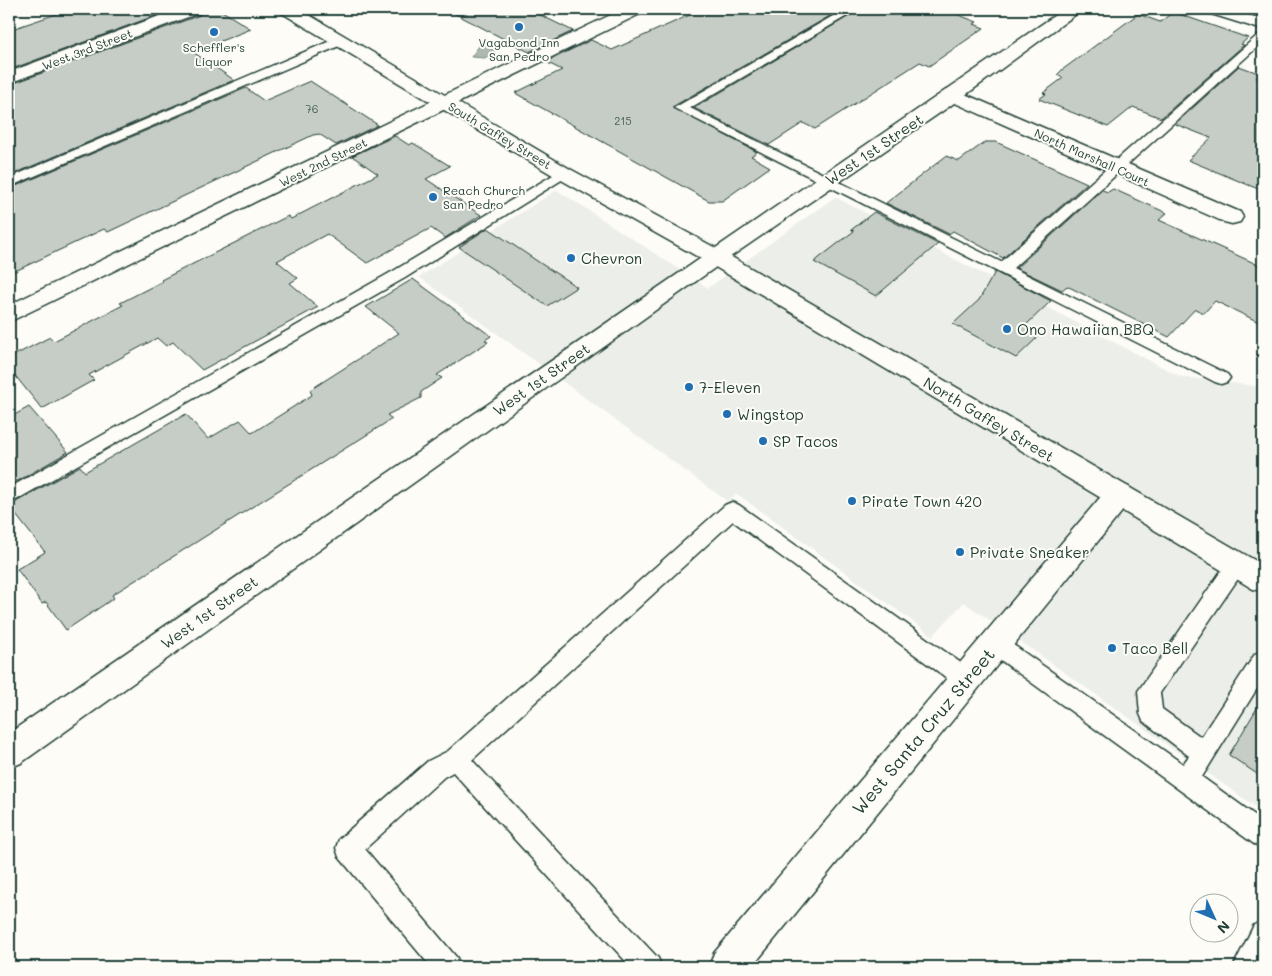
<svg xmlns="http://www.w3.org/2000/svg" width="1272" height="976" viewBox="0 0 1272 976" font-family="Mali,sans-serif">
  <style>
    .built { fill: #eceee9 }
    .water { fill: #aeb8b1; stroke: #75877f }
    .building { fill: #c6cdc7; stroke: #1f3d34 }
    .lines { fill: none; stroke-linecap: round; stroke-linejoin: round }
    .lane-casing { stroke: #1f3d34; stroke-width: 3 }
    .street-casing { stroke: #1f3d34; stroke-width: 3 }
    .secondary-casing { stroke: #1f3d34; stroke-width: 3 }
    .primary-casing { stroke: #1f3d34; stroke-width: 3 }
    .lane { fill: #fdfcf7; fill-rule: evenodd }
    .street { fill: #fdfcf7; fill-rule: evenodd }
    .secondary { fill: #fdfcf7; fill-rule: evenodd }
    .primary { fill: #fdfcf7; fill-rule: evenodd }
    .poi-dot { fill: #1f6fb2; stroke: #fdfcf7; stroke-width: 2 }
    .labels { text-anchor: middle; dominant-baseline: central; stroke-width: 4; stroke-linejoin: round; paint-order: stroke }
    .far-number-label { font-size: 11px; fill: #496159 }
    .far-poi-label { font-size: 12px; fill: #1f3d34; stroke: #fdfcf7 }
    .far-street-label { font-size: 12px; fill: #1f3d34; stroke: #fdfcf7 }
    .street-label { font-size: 15px; fill: #1f3d34; stroke: #fdfcf7 }
    .poi-label { font-size: 15px; fill: #1f3d34; stroke: #fdfcf7; text-anchor: start }
    .near-street-label { font-size: 18px; fill: #1f3d34; stroke: #fdfcf7 }
  </style>
  <rect width="100%" height="100%" fill="#fdfcf7"/>
  <filter id="ink" filterUnits="userSpaceOnUse"><feTurbulence type="fractalNoise" baseFrequency=".02" numOctaves="2"/><feDisplacementMap in="SourceGraphic" scale="10" xChannelSelector="R" yChannelSelector="G"/><feConvolveMatrix kernelMatrix="1 2 1 2 8 2 1 2 1" color-interpolation-filters="sRGB"/></filter>
  <g filter="url(#ink)">
    <!-- built -->
    <path class="built" d="M557,190L708,288L835,197L1181,377L1263,387V812L964,602L933,636L737,494L727,501L419,277Z"/>
    <!-- water -->
    <path class="water" d="M482,42H489L498,45L495,51L485,58L471,57Z"/>
    <!-- building -->
    <path class="building" d="M71,9H173L9,70V30Z
      M203,9H219L251,29L193,52L234,80L9,176V85L200,15Z
      M446,9H528L573,31L529,52Z
      M703,9H842L672,107L757,152L751,156L770,167L722,201H709L515,93L562,70L546,62L591,40L612,50Z
      M861,9H943L977,22L974,24L984,28L929,66L920,62L815,129L803,123L769,145L694,108Z
      M1173,12L1248,38L1241,44L1244,45L1161,118L1133,107L1108,127L1039,99L1046,94L1043,93L1063,78L1057,75L1062,70L1138,14L1160,22Z
      M1239,66L1261,74L1256,78L1263,80V191L1188,160L1211,138L1175,124Z
      M310,81L378,125L336,145L319,134L313,135L108,232L104,229L9,274V189L246,88L264,101Z
      M395,136L409,145L413,143L450,166L426,179L481,215L445,238L431,228L367,263L327,234L277,261L298,278L290,283L318,307L202,370L173,342L166,346L157,338L89,375L94,380L42,409L9,368V358L50,337L54,341L123,305L120,303L163,281L161,280L288,216L291,219L378,174L352,156Z
      M985,142H996L1087,183L1003,258L953,231L949,234L886,203L946,156L959,161Z
      M1113,189L1167,213L1159,220L1263,267V324L1215,301L1204,313L1195,309L1169,337L1067,286L1062,290L1016,268L1102,190L1108,192Z
      M874,212L938,244L876,296L814,262L854,231L851,230Z
      M488,228L540,263L577,287L547,306L459,247Z
      M995,272L1051,301L1025,326L1041,334L1016,358L953,324L979,300Z
      M413,279L491,336L485,340L488,342L437,375L442,378L421,392V398L387,415L392,419L112,595L114,598L66,630L46,602L42,604L17,569L45,552L9,506L80,466L85,472L186,414L208,439L240,420L252,433L312,395L310,390L399,333L366,307Z
      M29,407L68,452L9,486V418Z
      M1263,698V778L1229,755Z"/>
    <g class="lines">
      <defs>
        <path id="lane" d="M845,9H859L690,108L1001,262L1259,34L1263,33V42L1013,268L1227,374L1230,378L1227,382L1221,384L1215,382L674,108Z
          M342,36L348,40L346,43L9,187V178Z
          M563,169L570,173L568,176L405,278L9,504V488L395,270Z
          M732,502L739,505L975,673L978,680L975,687L967,690L959,687L733,521L472,760L658,958L662,967H631L453,772L444,777L365,849L457,958L461,967H431L339,857L336,848L339,839L428,761L448,751L725,505Z
          M1237,556L1244,558L1247,564L1244,570L1160,693L1162,709L1201,737L1255,654L1263,651V679L1202,777L1263,821V847L1254,844L988,651L984,644L988,637L995,635L1002,637L1183,764L1189,756L1143,721L1140,714L1138,691L1230,558Z
          M1263,921V960L1260,967H1233L1254,925Z"/>
        <path id="street" d="M178,9H201L199,13L9,83V72Z
          M623,9H644L642,13L9,322V305Z
          M1206,9H1230L1263,20V30L1208,13Z
          M953,89L1240,212L1243,217L1240,222L1232,224L1224,222L946,99L944,95L946,91Z
          M1119,484L1129,487L1133,495L1129,503L752,967H709L714,953L1109,487Z"/>
        <path id="secondary" d="M1064,9H1083L960,99L723,262L21,763L9,768V733Z"/>
        <path id="primary" d="M280,9H299L570,169L723,252L1263,565V592L1253,589L707,262L556,177L282,13Z"/>
      </defs>
      <!-- lane casing -->
      <use href="#lane" class="lane-casing"/>
      <!-- street casing -->
      <use href="#street" class="street-casing"/>
      <!-- secondary casing -->
      <use href="#secondary" class="secondary-casing"/>
      <!-- primary casing -->
      <use href="#primary" class="primary-casing"/>
      <!-- lane -->
      <use href="#lane" class="lane"/>
      <!-- street -->
      <use href="#street" class="street"/>
      <!-- secondary -->
      <use href="#secondary" class="secondary"/>
      <!-- primary -->
      <use href="#primary" class="primary"/>
    </g>
  </g>
  <!-- markers -->
  <g class="poi-dot">
    <circle cx="519" cy="27" r="5"/>
    <circle cx="214" cy="32" r="5"/>
    <circle cx="433" cy="197" r="5"/>
    <circle cx="571" cy="258" r="5"/>
    <circle cx="1007" cy="329" r="5"/>
    <circle cx="689" cy="387" r="5"/>
    <circle cx="727" cy="414" r="5"/>
    <circle cx="763" cy="441" r="5"/>
    <circle cx="852" cy="501" r="5"/>
    <circle cx="960" cy="552" r="5"/>
    <circle cx="1112" cy="648" r="5"/>
  </g>
  <g class="labels">
    <!-- far-number labels -->
    <g class="far-number-label">
      <text x="312" y="108">76</text>
      <text x="623" y="120">215</text>
    </g>
    <!-- far-poi labels -->
    <g class="far-poi-label">
      <text x="519" y="42">Vagabond Inn<tspan x="519" dy="14">San Pedro</tspan></text>
      <text x="214" y="47">Scheffler's<tspan x="214" dy="14">Liquor</tspan></text>
      <text x="443" y="190" text-anchor="start">Reach Church<tspan x="443" dy="14">San Pedro</tspan></text>
    </g>
    <!-- far-street labels -->
    <g class="far-street-label">
      <text transform="translate(87 49) rotate(-21)">West 3rd Street</text>
      <text transform="translate(500 135) rotate(31)">South Gaffey Street</text>
      <text transform="translate(1092 157) rotate(24)">North Marshall Court</text>
      <text transform="translate(323 162) rotate(-26)">West 2nd Street</text>
    </g>
    <!-- street labels -->
    <g class="street-label">
      <text transform="translate(874 149) rotate(-34)">West 1st Street</text>
      <text transform="translate(541 379) rotate(-35)">West 1st Street</text>
      <text transform="translate(989 419) rotate(31)">North Gaffey Street</text>
      <text transform="translate(209 612) rotate(-35)">West 1st Street</text>
    </g>
    <!-- poi labels -->
    <g class="poi-label">
      <text x="581" y="258">Chevron</text>
      <text x="1017" y="329">Ono Hawaiian BBQ</text>
      <text x="699" y="387">7-Eleven</text>
      <text x="737" y="414">Wingstop</text>
      <text x="773" y="441">SP Tacos</text>
      <text x="862" y="501">Pirate Town 420</text>
      <text x="970" y="552">Private Sneaker</text>
      <text x="1122" y="648">Taco Bell</text>
    </g>
    <!-- near-street labels -->
    <g class="near-street-label">
      <text transform="translate(923 731) rotate(-50)">West Santa Cruz Street</text>
    </g>
  </g>
  <!-- margin -->
  <rect width="1272" height="976" fill="none" stroke="#fdfcf7" stroke-width="30"/>
  <rect x="15" y="15" width="1242" height="946" fill="none" stroke="#1f3d34" stroke-width="2" filter="url(#ink)"/>
  <!-- north arrow -->
  <g transform="translate(1214 918) rotate(134)"><circle r="24" fill="#fdfcf7" stroke="#a4b0a9"/>
  <path d="M0-4L9 19L0 12L-9 19Z" fill="#1f6fb2"/>
  <text y="-8" font-size="14" font-weight="bold" text-anchor="middle" fill="#1f3d34">N</text>
  </g>
</svg>
